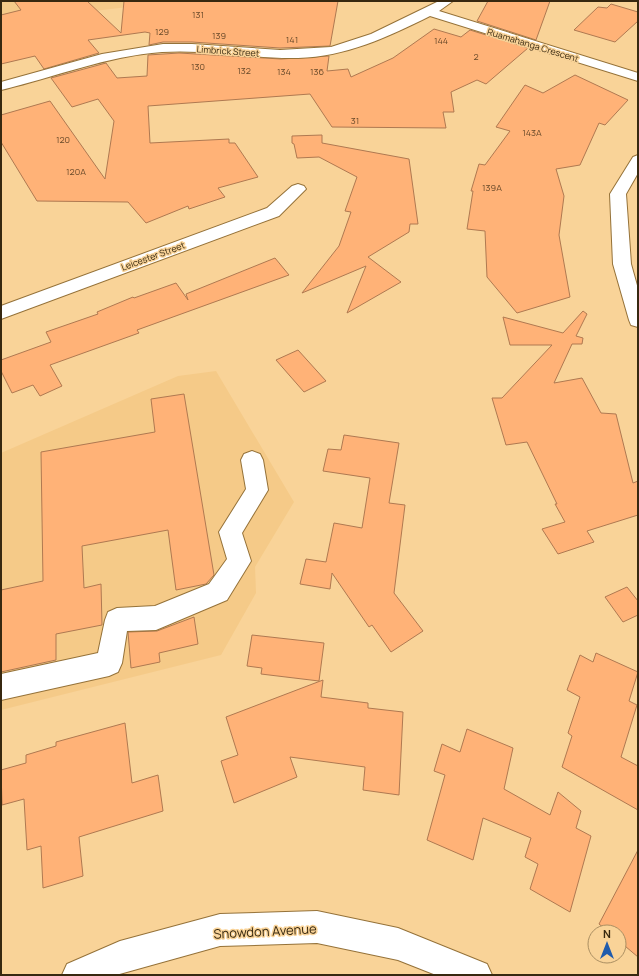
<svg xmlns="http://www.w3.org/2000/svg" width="639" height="976" viewBox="0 0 639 976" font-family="Manrope,sans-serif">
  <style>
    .built { fill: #f5ca88 }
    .building { fill: #ffb277; stroke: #af7951 }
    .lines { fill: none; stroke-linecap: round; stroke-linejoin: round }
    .minor-casing { stroke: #957239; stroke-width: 2 }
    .minor { fill: #fff; fill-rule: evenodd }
    .labels { text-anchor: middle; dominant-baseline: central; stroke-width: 3; stroke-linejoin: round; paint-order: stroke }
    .number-label { font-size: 9px; fill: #694a2a }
    .far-street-label { font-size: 9px; fill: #372810; stroke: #f9d398 }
    .near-street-label { font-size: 13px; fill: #372810; stroke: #f9d398 }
  </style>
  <rect width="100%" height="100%" fill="#f9d398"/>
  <!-- built -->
  <path class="built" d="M1,1H179L77,13L1,31Z
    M216,371L294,502L255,567L256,593L221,655L1,710V453L178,376Z"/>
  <!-- building -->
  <path class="building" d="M14,1H87L121,33L124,1H338L330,46L280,48L192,42H163L149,45L150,33L145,32L88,40L99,53L44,69L35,56L1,64V15L21,10Z
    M488,1H550L536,40L477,21Z
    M611,4L638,12V21L615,42L574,30L598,7L607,8Z
    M434,29L461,37L470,30L528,48L486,84L477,80L451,92L454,112H443L446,128L332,127L310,94L148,106L150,143L229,139V143H235L258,177L218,188L225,197L189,209L188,206L146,223L128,202L37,201L1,142V115L50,101L105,179L114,121L98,99L72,107L51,78L106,63L117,78L147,76L148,55L179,53L281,59L329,56L327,71L348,69L351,77L393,58Z
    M575,75L628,100L605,125L599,123L580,165L556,169L564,196L559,235L570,297L517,313L487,277L485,231L467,229L473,191H471L479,164L485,165L510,131L496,127L525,85L543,93Z
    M322,135V143L409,159L418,224H410L409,232L368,257L401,282L347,313L366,266L302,293L339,246L351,212L345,211L357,177L319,157L297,158L294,144L292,143V136Z
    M275,258L289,275L137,330L139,333L50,365L62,386L40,396L33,385L12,393L1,371V360L51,342L46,332L98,314L97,312L133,297L134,298L176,283L188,300L186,294Z
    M583,311L587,314L576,336L583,338L582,344H572L554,383L582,378L601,413L616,414L633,483L638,481V515L587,531L594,542L558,554L542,529L565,522L555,504H557L527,442L506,445L492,398H502L552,345H510L503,317L563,333Z
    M298,350L326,381L304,392L276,360Z
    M184,394L214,575L206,584L176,590L168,530L82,546L84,588L101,584L102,625L56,634V660L1,672V590L43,581L41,452L155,432L151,399Z
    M344,435L399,443L389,503L405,505L394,593L423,631L391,652L372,625L369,627L332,573L330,589L300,584L306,559L326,562L334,523L362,528L370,478L323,471L328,449L341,450Z
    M627,587L638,601V615L623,622L605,597Z
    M194,617L198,644L159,653L160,662L131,668L128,632L157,631Z
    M252,635L324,643L319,681L261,674L262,668L247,666Z
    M596,653L638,672L629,701L637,705L621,757L638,766V810L562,767L572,736L568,733L580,697L567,690L580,655L593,662Z
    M323,680L321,697L368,703V708L403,712L399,795L363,790L365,767L290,757L297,777L234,803L221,761L238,755L226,717Z
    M125,723L132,783L158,775L163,811L79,837L83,876L43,888L41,846L27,850L24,799L2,805L1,770L26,763V755L56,746V742Z
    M467,729L513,748L504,789L550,815L558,792L581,811L576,828L591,836L570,912L530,889L538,864L525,857L531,838L483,818L473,860L427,840L445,775L434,771L442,744L460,752Z
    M638,850V957L619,941V932H609L599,924Z"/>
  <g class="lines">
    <defs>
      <path id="minor" d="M439,1H453L439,11L638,73V81L430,16C388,37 345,57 298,58C253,59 208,49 162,52C107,56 55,77 1,90V82L102,54L163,44H192L280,50L331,47L371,34Z
        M638,155V173L626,194L631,264L638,289V327L631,325L629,320L613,264L610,194L633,157Z
        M298,184L304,186L306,189L279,216L1,319V306L267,208L292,186Z
        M252,451L260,454L263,460L268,490L242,533L251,561L227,600L156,630L127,631L122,663L118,672L109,676L1,700V674L98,653L105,620L108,612L117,608L155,606L209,584L227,559L219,532L246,489L241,460L244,454Z
        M317,911L398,928L487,964L492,975H436L398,960L317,943L220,946L116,975H62L67,964L120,941L220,914Z"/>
    </defs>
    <!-- minor casing -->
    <use href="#minor" class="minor-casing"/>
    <!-- minor -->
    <use href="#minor" class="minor"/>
  </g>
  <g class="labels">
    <!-- number labels -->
    <g class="number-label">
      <text x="198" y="14">131</text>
      <text x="162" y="31">129</text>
      <text x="219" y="35">139</text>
      <text x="292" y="39">141</text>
      <text x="441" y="40">144</text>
      <text x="476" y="56">2</text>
      <text x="198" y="66">130</text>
      <text x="244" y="70">132</text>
      <text x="284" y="71">134</text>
      <text x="317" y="71">136</text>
      <text x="355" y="120">31</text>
      <text x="532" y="132">143A</text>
      <text x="63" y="139">120</text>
      <text x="76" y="171">120A</text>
      <text x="492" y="187">139A</text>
    </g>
    <!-- far-street labels -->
    <g class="far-street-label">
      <text transform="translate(533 45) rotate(17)">Ruamahanga Crescent</text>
      <text transform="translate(228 51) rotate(4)">Limbrick Street</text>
      <text transform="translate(153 256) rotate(-20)">Leicester Street</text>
    </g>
    <!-- near-street labels -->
    <g class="near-street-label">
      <text transform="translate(265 931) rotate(-3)">Snowdon Avenue</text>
    </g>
  </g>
  <!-- border -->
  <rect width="639" height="976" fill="none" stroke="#372810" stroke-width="4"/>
  <!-- north arrow -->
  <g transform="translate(607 944)"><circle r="19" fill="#f9d398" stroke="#ab8f62"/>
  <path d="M0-3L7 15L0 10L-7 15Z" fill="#205bac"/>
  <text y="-6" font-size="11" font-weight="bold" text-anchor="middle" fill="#372810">N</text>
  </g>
</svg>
